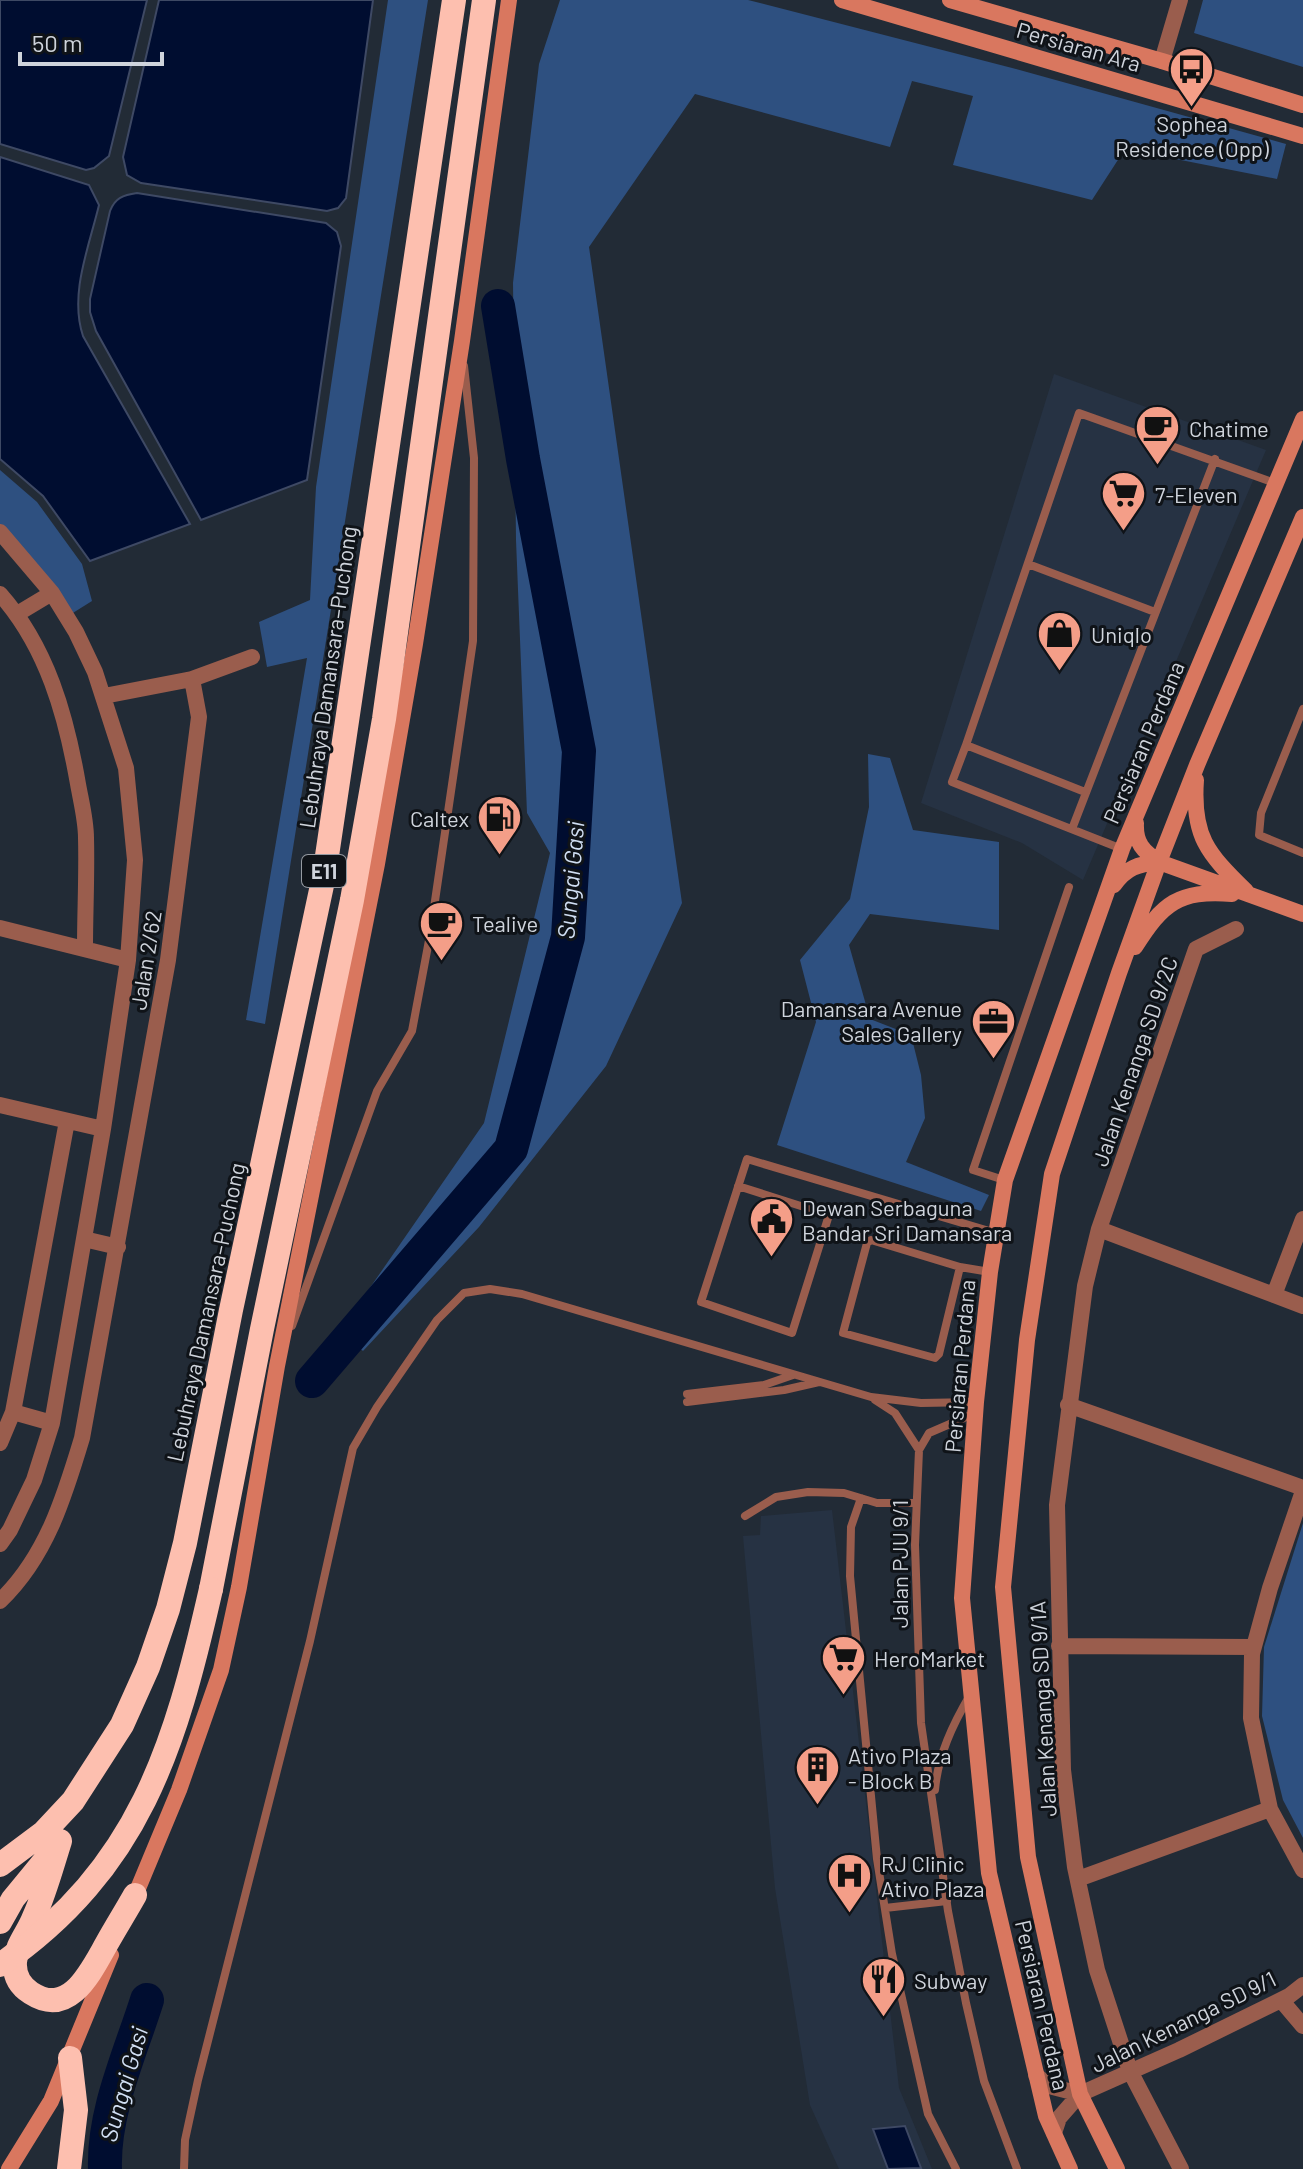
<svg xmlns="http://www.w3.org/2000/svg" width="1303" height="2169" viewBox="0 0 1303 2169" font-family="Barlow,sans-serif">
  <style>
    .built { fill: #263243 }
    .green { fill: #2e5080 }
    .water { fill: #000d30; stroke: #3e4964; stroke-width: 2 }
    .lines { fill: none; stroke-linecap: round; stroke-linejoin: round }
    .river { stroke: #000d30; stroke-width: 34 }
    .lane { stroke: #9a5d4d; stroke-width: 8 }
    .street { stroke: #9a5d4d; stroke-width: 16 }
    .secondary { stroke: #d9775f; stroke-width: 16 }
    .highway { stroke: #fdbfaf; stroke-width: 24 }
    .highway-bridge { stroke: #fdbfaf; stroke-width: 24 }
    .labels { text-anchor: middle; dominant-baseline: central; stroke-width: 6; stroke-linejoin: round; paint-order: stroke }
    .shield { fill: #0f1318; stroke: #959aa1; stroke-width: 2 }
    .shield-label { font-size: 20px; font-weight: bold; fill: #cfd4dc }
    .street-label { font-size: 22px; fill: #cfd4dc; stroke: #0f1318 }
    .poi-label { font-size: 22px; fill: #cfd4dc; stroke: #0f1318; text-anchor: start }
    .water-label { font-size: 24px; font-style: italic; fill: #d1dff3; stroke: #0f1318 }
  </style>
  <rect width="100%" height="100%" fill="#222b36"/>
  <!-- built -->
  <path class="built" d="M1054,374L1266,450L1083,880L1022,843L921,803Z
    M832,1510L899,2088L932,2169H839L810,2105L775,1888L743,1536L760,1535L761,1516Z"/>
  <!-- green -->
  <path class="green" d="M388,0H428L265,1024L246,1020L307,658L267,667L259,622L310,600L316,487Z
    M560,0H748L1016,69L1286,144L1277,179L1125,149L1092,200L953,165L973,96L912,81L890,147L695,94L589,247L682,903L606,1066L479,1227L363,1351L340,1331L484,1123L550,853L527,813L516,540L513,283L539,64Z
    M1203,0H1303V67L1194,33Z
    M0,470L37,502L82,564L92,601L68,616L0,527Z
    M868,754L890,758L913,830L999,842V930L870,914L849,945L870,1019L911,1035L921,1075L925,1118L906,1162L989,1195L981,1211L777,1145L816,1022L800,960L850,899L869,807Z
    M1303,1523V1838L1283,1800L1262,1716L1264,1647Z"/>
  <!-- water -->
  <path class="water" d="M0,0H147L109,156L94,168L86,170L0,144Z
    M159,0H373L346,198L338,208L327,211L141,183L127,175L123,157Z
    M0,157L89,185L99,205C89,247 69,294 83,336L190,524L90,561L43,496L0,459Z
    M137,193L326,223L337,232L341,246L307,480L201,520L96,331L90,312V299L110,211C115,198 123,195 137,193Z
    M905,2126L921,2168L888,2169L873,2129Z"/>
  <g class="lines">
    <!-- river -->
    <path class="river" d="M312,1381L511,1149L568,937L579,751L523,459L498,306
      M105,2169C103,2112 130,2054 147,2000"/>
    <!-- lane -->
    <path class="lane" d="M1028,564L1155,612
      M1303,709L1261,813L1259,835L1303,853
      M966,745L1079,413L1275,483
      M1085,792L966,745L952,782L1122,849
      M1072,829L1215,459
      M1004,1180L973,1170L1069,887
      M738,1186L829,1215L792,1333L701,1302L747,1159L996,1233
      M960,1267L939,1354L935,1358L843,1333L867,1243L871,1240L960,1267L990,1272
      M292,1326L377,1091L412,1031L430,935L473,641L474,458L464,366
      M687,1394L764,1385L793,1375
      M875,1400L895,1413L919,1450
      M687,1402L784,1390L819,1382
      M973,1414L929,1433L919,1450L915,1545L921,1723L948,1911L966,2003L984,2081L1017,2169
      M861,1498L851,1527L850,1576L877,1859L892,1954L928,2114L956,2169
      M745,1516L776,1497L808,1492L844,1493L877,1503H916
      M935,1790C938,1755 953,1724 970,1695
      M885,1908L947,1901
      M184,2169L185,2140L198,2080L310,1641L353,1448L377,1407L437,1320L464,1293L490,1289L522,1294L871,1397L921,1403L976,1402"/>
    <!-- street -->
    <path class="street" d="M1162,61L1180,0
      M0,532L52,593L76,632L95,672L126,768L135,860L128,960L103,1129L52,1423L34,1480L10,1530L0,1544
      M0,594C47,647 66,715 78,784C81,801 86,820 86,838C87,874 85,911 85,948
      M17,614L52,593
      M192,679L252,657
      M0,928L128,960
      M0,1105L103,1129
      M1099,1229L1303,1306
      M84,1239L118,1247
      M1274,1295L1303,1219
      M1068,1405L1303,1488
      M13,1412L52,1423
      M0,1443L13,1412L67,1121
      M1303,1491L1270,1588L1252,1654L1251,1718L1270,1809L1303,1870
      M0,1601C46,1557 64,1498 82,1438L168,960L199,717L192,679L104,696
      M1059,1646L1254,1647
      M1078,1879L1270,1809
      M1281,2000L1303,2026
      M1036,2075L1049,2086L1080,2094
      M1054,2133L1059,2118L1080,2094L1179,2050L1289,1996L1303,1985
      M1181,2169L1130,2071L1097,1970L1075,1867L1063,1770L1057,1505L1085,1286L1099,1229L1196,949L1236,929"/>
    <!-- secondary -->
    <path class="secondary" d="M842,0L1303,136
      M950,0L1162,61L1303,105
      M1196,780C1192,836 1207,853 1246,891
      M1136,823C1135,843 1143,851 1159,862L1303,914
      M1114,885C1126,868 1138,864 1159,862
      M1135,947C1163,903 1178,890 1232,894
      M132,1903L179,1790L221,1670L239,1587L277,1366L377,864L415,644L462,341L509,0
      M9,2169L51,2101L111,1955
      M1070,2169L1046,2116L989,1873L962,1598L976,1402L990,1272L1005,1180L1122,849L1303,419
      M1117,2169L1080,2094L1028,1857L1003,1587L1027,1340L1052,1174L1119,973L1159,862L1197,765L1303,517"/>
    <!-- highway -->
    <path class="highway" d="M211,1589L262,1329L352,900L384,719L484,0
      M60,1841C52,1866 45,1893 34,1917C28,1933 16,1945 15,1962C14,1976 20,1986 31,1993C70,2018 91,1971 107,1943C116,1927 126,1911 135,1895
      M0,1865L44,1832L73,1801L122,1725L148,1667L168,1609L185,1543L231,1310L324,876L454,0
      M0,1922L13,1899L50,1854
      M69,2169L76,2110L70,2058"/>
    <!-- highway-bridge -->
    <path class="highway-bridge" d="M0,1965C140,1868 175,1747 211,1589"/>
  </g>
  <!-- icons -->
  <defs>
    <symbol id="bus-pin" viewBox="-11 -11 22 30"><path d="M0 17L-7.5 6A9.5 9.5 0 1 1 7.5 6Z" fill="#f49e88" stroke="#0f1318"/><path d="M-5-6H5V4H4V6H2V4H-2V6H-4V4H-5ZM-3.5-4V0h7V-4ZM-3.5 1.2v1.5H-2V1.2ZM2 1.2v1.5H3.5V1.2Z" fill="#111"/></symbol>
    <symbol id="cafe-pin" viewBox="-11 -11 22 30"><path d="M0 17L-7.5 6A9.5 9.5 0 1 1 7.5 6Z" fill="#f49e88" stroke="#0f1318"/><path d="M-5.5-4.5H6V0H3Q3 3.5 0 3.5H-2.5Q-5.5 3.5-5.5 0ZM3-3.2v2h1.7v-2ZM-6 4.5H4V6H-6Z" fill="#111"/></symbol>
    <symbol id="supermarket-pin" viewBox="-11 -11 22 30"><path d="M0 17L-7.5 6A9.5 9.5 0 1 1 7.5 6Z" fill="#f49e88" stroke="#0f1318"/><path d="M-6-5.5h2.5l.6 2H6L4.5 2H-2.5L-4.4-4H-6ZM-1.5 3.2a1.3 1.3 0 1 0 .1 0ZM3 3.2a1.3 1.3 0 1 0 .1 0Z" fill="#111"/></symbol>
    <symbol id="shop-pin" viewBox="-11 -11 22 30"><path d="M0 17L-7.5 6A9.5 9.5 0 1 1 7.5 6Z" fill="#f49e88" stroke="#0f1318"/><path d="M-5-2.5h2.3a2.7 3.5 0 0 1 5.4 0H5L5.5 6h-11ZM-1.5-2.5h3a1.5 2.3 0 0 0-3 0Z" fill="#111"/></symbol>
    <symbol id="fuel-pin" viewBox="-11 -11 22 30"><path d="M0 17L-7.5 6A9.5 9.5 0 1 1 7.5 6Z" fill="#f49e88" stroke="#0f1318"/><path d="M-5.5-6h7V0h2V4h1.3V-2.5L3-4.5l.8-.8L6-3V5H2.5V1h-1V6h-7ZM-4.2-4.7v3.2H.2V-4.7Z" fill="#111"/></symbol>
    <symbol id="office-pin" viewBox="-11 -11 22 30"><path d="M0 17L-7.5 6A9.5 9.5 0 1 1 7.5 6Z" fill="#f49e88" stroke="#0f1318"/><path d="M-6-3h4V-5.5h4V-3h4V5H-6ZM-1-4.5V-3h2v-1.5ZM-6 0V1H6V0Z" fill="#111"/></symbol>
    <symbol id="civic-pin" viewBox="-11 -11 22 30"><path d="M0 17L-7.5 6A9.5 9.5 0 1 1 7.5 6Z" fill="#f49e88" stroke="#0f1318"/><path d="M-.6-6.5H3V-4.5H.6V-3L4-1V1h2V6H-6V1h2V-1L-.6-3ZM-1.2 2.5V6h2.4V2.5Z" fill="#111"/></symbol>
    <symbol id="building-pin" viewBox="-11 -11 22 30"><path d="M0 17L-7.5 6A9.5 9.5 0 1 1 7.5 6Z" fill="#f49e88" stroke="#0f1318"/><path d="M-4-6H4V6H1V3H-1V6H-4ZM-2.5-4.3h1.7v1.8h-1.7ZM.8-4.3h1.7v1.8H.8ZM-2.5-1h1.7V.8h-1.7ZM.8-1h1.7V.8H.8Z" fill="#111"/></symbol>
    <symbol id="hospital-pin" viewBox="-11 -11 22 30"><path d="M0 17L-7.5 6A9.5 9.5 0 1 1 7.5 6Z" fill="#f49e88" stroke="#0f1318"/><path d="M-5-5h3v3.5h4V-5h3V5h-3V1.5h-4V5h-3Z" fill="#111"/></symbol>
    <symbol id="restaurant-pin" viewBox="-11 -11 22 30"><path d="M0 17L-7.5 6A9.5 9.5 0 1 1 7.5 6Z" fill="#f49e88" stroke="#0f1318"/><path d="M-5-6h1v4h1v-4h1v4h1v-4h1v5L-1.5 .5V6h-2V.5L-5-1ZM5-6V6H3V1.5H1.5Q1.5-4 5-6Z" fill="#111"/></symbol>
  </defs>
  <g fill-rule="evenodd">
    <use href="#bus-pin" x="1166" y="44" width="51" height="69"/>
    <use href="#cafe-pin" x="1132" y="402" width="51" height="69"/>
    <use href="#supermarket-pin" x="1098" y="468" width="51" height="69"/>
    <use href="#shop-pin" x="1034" y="608" width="51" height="69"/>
    <use href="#fuel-pin" x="474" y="792" width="51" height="69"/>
    <use href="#cafe-pin" x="416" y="898" width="51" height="69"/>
    <use href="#office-pin" x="968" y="996" width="51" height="69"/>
    <use href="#civic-pin" x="746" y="1194" width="51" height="69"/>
    <use href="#supermarket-pin" x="818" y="1632" width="51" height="69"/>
    <use href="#building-pin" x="792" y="1742" width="51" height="69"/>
    <use href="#hospital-pin" x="824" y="1850" width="51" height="69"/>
    <use href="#restaurant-pin" x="858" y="1954" width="51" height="69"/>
  </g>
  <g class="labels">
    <!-- shield labels -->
    <rect class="shield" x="302" y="855" width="44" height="32" rx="6"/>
    <g class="shield-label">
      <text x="324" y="871">E11</text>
    </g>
    <!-- street labels -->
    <g class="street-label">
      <text transform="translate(1079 46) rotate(16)">Persiaran Ara</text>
      <text transform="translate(327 677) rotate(-82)">Lebuhraya Damansara–Puchong</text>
      <text transform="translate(1143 742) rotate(-67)">Persiaran Perdana</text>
      <text transform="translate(145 960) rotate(-81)">Jalan 2/62</text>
      <text transform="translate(1134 1061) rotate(-71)">Jalan Kenanga SD 9/2C</text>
      <text transform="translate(205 1312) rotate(-78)">Lebuhraya Damansara–Puchong</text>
      <text transform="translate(959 1366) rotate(-85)">Persiaran Perdana</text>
      <text transform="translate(899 1564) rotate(-90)">Jalan PJU 9/1</text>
      <text transform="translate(1042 1709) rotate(-93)">Jalan Kenanga SD 9/1A</text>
      <text transform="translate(1043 2005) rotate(77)">Persiaran Perdana</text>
      <text transform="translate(1183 2021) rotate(-26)">Jalan Kenanga SD 9/1</text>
    </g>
    <!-- poi labels -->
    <g class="poi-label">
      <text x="1192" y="123" text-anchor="middle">Sophea<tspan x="1192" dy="25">Residence (Opp)</tspan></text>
      <text x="1189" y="428">Chatime</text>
      <text x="1155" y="494">7-Eleven</text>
      <text x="1091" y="634">Uniqlo</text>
      <text x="469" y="818" text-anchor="end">Caltex</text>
      <text x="472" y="923">Tealive</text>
      <text x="962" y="1008" text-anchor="end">Damansara Avenue<tspan x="962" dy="25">Sales Gallery</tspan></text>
      <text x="802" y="1207">Dewan Serbaguna<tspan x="802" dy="25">Bandar Sri Damansara</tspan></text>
      <text x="874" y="1658">HeroMarket</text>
      <text x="848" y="1755">Ativo Plaza<tspan x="848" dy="25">- Block B</tspan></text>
      <text x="881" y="1863">RJ Clinic<tspan x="881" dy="25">Ativo Plaza</tspan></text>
      <text x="914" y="1980">Subway</text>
    </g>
    <!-- water labels -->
    <g class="water-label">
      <text transform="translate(570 880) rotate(-85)">Sungai Gasi</text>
      <text transform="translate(123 2084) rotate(-74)">Sungai Gasi</text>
    </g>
  </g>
  <!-- scale -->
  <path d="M20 52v12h142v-12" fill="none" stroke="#cfd4dc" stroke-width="4"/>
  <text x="32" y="52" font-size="24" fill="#cfd4dc" stroke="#0f1318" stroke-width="6" paint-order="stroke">50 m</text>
</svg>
